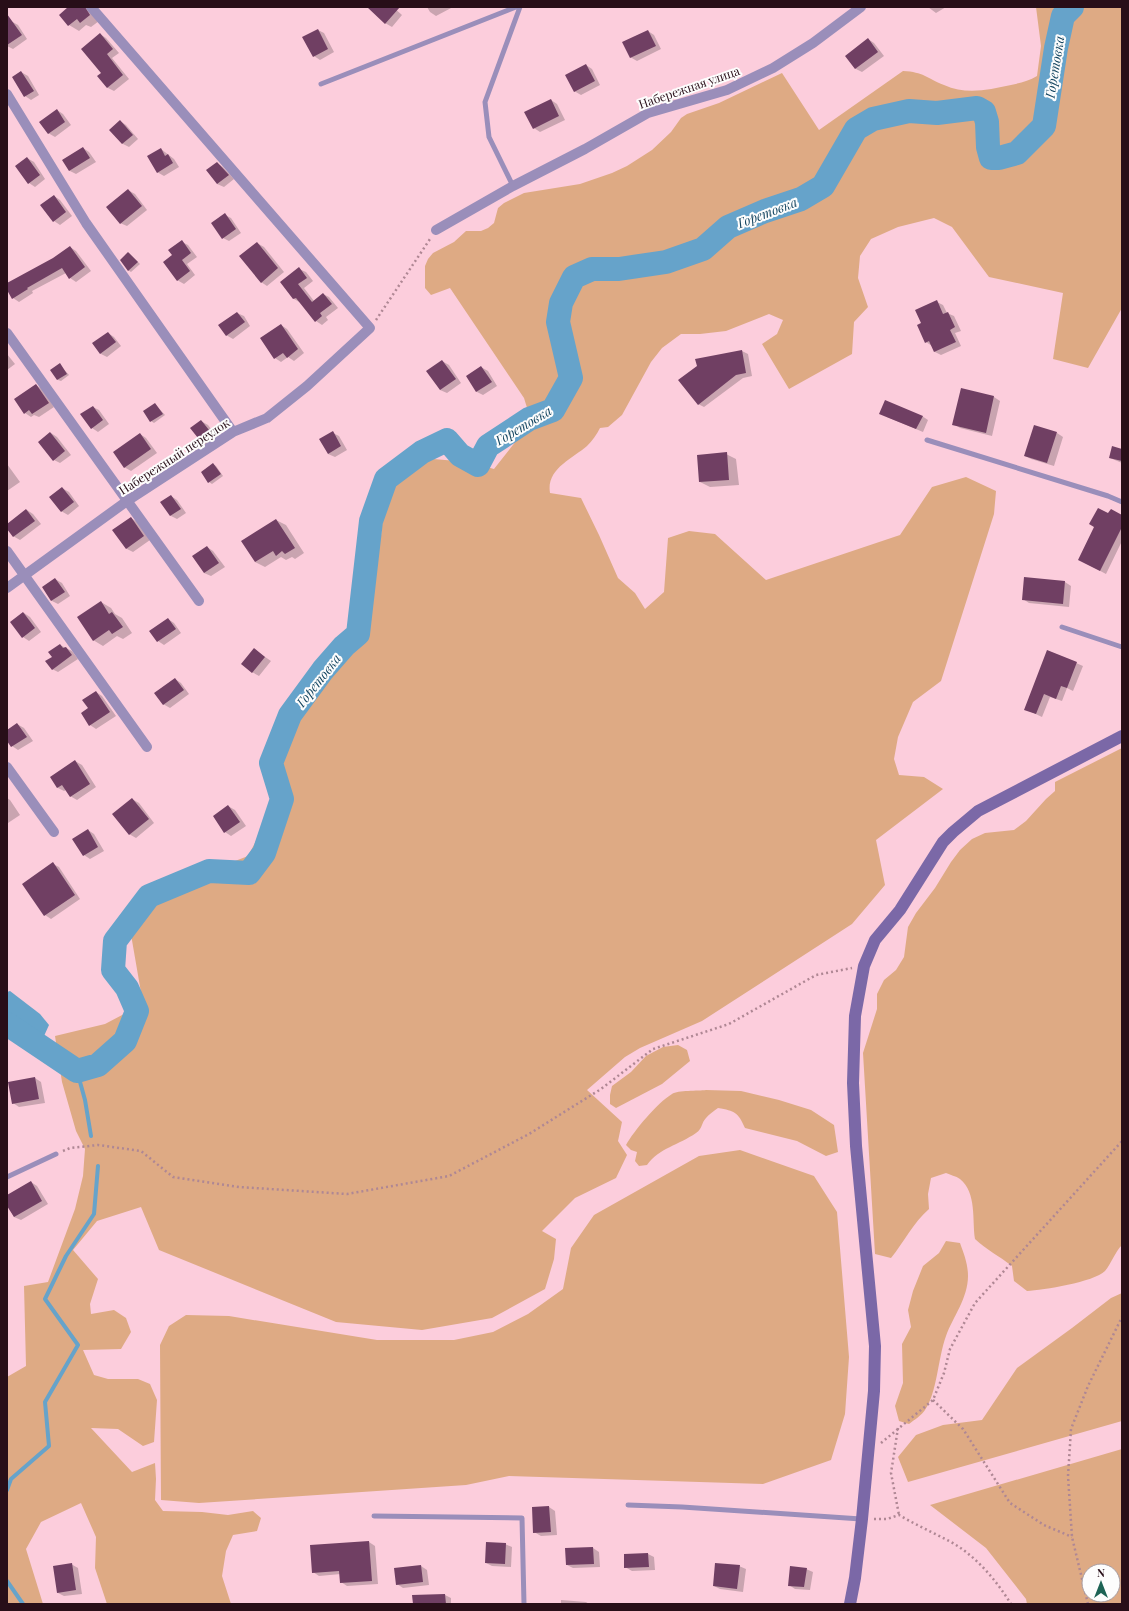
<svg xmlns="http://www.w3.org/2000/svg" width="1129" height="1611" viewBox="0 0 1129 1611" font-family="'Playfair Display',serif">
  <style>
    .green { fill: #deaa84; fill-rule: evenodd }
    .water { fill: #66a3ca }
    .shadow { fill: #0003 }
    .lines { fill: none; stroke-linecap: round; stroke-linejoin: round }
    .stream { stroke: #66a3ca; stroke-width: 4 }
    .river { stroke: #66a3ca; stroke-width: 24 }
    .building { fill: #703f63 }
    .path { stroke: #af8794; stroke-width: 2.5; stroke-dasharray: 2 3; stroke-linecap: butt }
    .lane { stroke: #9a8eba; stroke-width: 5 }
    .street { stroke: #9a8eba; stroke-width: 10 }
    .secondary { stroke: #7b68a7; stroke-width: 12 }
    .labels { text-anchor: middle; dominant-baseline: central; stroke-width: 4; stroke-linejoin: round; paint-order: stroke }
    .street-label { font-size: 12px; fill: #280e18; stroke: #fdfdfd }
    .water-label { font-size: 13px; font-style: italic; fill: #154661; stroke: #fdfdfd }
  </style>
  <rect width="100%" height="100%" fill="#fccddc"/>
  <!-- green -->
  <path class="green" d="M1036,7H1122V308L1088,368L1053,359L1063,293L989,277L952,227L934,218L898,227L871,239L860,256L858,278L868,307L854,322L852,354L789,389L762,344L777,334L783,320L769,314L726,331L700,334H681L662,348L651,362L622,415L608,427L600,428C597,434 592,441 587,446C572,459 546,469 550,493L581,498L599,535L618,578L635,593L645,609L664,592L668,538L689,531L715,534L766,580L900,535L932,487L966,477L996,491L994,514L941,681L913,702L898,737L894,759L899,775L924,777L943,789L876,840L885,885L852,924L702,1021L640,1048L625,1057L587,1090L622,1122L618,1141L627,1155L616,1178L575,1198L542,1231L556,1239L554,1259L545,1289L492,1318L422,1330L336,1322L159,1250L141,1207L97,1221L73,1250L98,1279L90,1304L91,1314L114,1310L126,1318L131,1332L121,1349L83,1350L94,1375L108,1379H138L150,1384L157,1400L154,1442L143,1446L118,1429L91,1428L132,1472L155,1463L156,1479L155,1500L163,1511L202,1512L228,1515L253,1511L261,1518L257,1531L233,1535L226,1551L222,1576L231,1604H107L95,1568L96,1537L81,1503L41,1522L26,1549L43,1604H7V1377L26,1366L24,1286L48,1282L75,1209L83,1176L85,1149L76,1131L62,1082L55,1036L105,1024L143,1004L129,923L152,900L199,875L248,856L266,822L286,739L305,691L322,659L354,649L372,568L381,536L385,494L403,469L433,459L469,462L494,469L520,436L533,427L524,398L450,288L431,295L425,288V266L428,259L433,253L454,242L466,231H481L488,228L494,223L498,208L504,203L524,193L580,184L612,173L627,166L652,150L671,132L681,118L687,114L719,103L782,73L819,130L903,71C924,72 926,78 944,85C966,95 988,90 1011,85C1020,83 1029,81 1037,76L1041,46Z
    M1122,748V1245C1115,1252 1111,1264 1105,1271C1094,1282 1043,1290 1027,1291L1014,1281L1012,1266C999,1256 987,1250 975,1239C972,1220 977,1193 960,1179C956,1176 950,1175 946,1173L931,1178L928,1194L929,1209C913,1223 904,1242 891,1258L875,1254L863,1053L877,1009V994L884,980L896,970L904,957L908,927L916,913L935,888L951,862L960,850L972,839L985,833L1014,830L1026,821L1046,799L1055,791V782Z
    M678,1045L687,1050L690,1061L662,1084L616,1108L610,1104V1095L612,1086L631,1072L646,1056L663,1047Z
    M706,1090L741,1091L779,1100L811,1110L834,1125L838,1152L826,1156L797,1141L745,1128C738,1112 735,1111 718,1108C714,1111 709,1114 706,1118C701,1123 703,1128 696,1133C679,1145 659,1148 647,1165L639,1166L635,1161L637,1152L631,1150L626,1145C634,1131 657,1103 672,1094C678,1090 698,1091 706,1090Z
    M740,1150L814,1176L837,1212L849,1357L845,1414L831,1460L763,1484L509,1476L466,1485L199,1503L161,1500L160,1345L169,1326L186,1315L229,1316L377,1340H454L493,1332L528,1314L563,1289L571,1248L594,1215L699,1156Z
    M946,1241L960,1243C964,1254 968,1264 968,1276C968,1298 953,1317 946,1336C938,1358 937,1393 925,1410C922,1415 914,1420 909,1424L899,1421L895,1406L903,1383L902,1344L911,1327L908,1310L913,1291L923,1266L939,1253Z
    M1122,1293V1421L908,1482L898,1457L916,1435L943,1425L982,1420L1017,1368L1072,1328L1111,1298Z
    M1122,1449V1604H1027L1026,1599L986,1548L930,1505ZM1089,1571H1113V1595H1089Z"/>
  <!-- water -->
  <path class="water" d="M10,991L40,1014L49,1025L44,1036L24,1042L7,1033V992Z"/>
  <!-- shadow -->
  <path class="shadow" d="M69,7H92L99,21L91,27L86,25L79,31L69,25L60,15Z
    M374,7H393L402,15L392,27L385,23Z
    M427,7H453L436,16L430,12Z
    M928,7H946L936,13Z
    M11,21L18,25L27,39L13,49L7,46V24Z
    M318,30L324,33L334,52L320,60L314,56Z
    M648,31L654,35L661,49L637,61L630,57Z
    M100,34L106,38L119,53L112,58L129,79L114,91L108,88L98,76L102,73Z
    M868,39L874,43L884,56L862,72L856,69L846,56Z
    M586,65L592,69L600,85L581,95L574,91Z
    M21,72L28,76L39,95L31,100L25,96Z
    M551,100L557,104L565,120L540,132L534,128Z
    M57,110L63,114L71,125L55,137L48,133Z
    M120,121L126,125L138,139L129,147L123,144L110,130Z
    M83,148L89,152L96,162L76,174L70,171L63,160Z
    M161,149L174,159L179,167L164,176L157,172Z
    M27,158L34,162L45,179L35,187L29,183Z
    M217,163L223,167L234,179L224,187L217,184Z
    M128,190L135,194L147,210L127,226L120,223Z
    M54,196L60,200L72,216L60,225L54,221Z
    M225,215L231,218L241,233L229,241L223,238Z
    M182,242L188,245L197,257L187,264L195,275L184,284L177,280L174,256Z
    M257,243L264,247L284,272L267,286L261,282Z
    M70,247L76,251L91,271L76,282L70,278L66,273L32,291L33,293L19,302L13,298L7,288V284L54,259Z
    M129,253L140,264L131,272L128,270Z
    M299,269L306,272L313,281L304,288L314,301L323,294L329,297L338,308L326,317L328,320L322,325L316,321L301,303L294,299L281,282Z
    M937,302L943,305L947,313L954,316L961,331L955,333L961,346L941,355L935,352L932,346L926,342L923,324Z
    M237,313L244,316L250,326L233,339L226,335Z
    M281,325L287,329L304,353L294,361L288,357L281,362L275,358Z
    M108,333L114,337L121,346L107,357L101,354L93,344Z
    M742,351L748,354L752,376L743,378L704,407L698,404Z
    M7,354L15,364L7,370Z
    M442,361L449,365L461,383L447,393L440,390Z
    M60,365L69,375L61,381L58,380L52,370Z
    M481,367L488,371L497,386L483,395L477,392L467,377Z
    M36,385L42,389L54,407L39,417L34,415L31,417L25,413Z
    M962,390L994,397L1000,401L992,436L960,428L954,424Z
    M155,404L165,415L154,423L151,421Z
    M93,407L99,410L109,424L98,432L92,428Z
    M922,416L928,420L923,432L887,417Z
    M201,421L208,425L218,438L209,446L202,442Z
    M51,433L57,437L71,455L60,463L54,460Z
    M333,433L339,436L347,450L335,457L328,454Z
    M1057,433L1063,437L1054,466L1031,459L1025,456Z
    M140,434L146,438L157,453L131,471L124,467Z
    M1122,450V463L1110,458Z
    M726,454L736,459L739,485L710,487L700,482Z
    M7,464L20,482L7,491Z
    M213,464L216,466L223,476L212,484L209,482Z
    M62,488L69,492L79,506L68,515L61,511Z
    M171,496L177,500L186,513L177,519L171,516L162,502Z
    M27,510L33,514L41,524L20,540L13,536L7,528V525Z
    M1108,515L1122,516V541L1106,574L1085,563Z
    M131,518L137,522L150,540L133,552L127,549L114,531Z
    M276,520L286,525L304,553L295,559L292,557L286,560L281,557L265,567L255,562Z
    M207,547L213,551L225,567L211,576L204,573Z
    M1025,578L1065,582L1071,586L1069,607L1029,603L1023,599Z
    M55,579L62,583L70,596L58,604L52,601L43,587Z
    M101,602L111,608L115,614L122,618L132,633L123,639L117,636L103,646L93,640Z
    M24,613L30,617L41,632L29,641L23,637Z
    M168,619L174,623L181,633L164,645L158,641Z
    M60,645L72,651L78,659L58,672L52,669L53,657Z
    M255,650L271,661L259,676L252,672Z
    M1048,651L1083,666L1073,691L1067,688L1062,701L1050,697L1042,717L1025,709Z
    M175,679L181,683L189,694L170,708L163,704Z
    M96,692L102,696L116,716L96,729L90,725L82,714L89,709Z
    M17,724L24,728L33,741L18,750L12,746L7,739V731Z
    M75,761L82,765L96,787L77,800L70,796L66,790L64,791L58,788L51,777Z
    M7,798L10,800L20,815L8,823Z
    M132,799L139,803L154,823L136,838L129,834Z
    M228,806L235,810L246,826L231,836L225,832L214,817Z
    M88,830L94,834L104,851L90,859L84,855Z
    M53,864L59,867L80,899L51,919L45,915Z
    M35,1078L41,1082L45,1103L19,1107L13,1103Z
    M31,1182L37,1186L48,1204L21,1220L14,1217L7,1204V1196Z
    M549,1507L555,1511L557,1535L541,1536L534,1532Z
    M369,1542L375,1546L378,1584L347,1586L341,1582V1574L319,1576L313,1572Z
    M505,1544L512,1547L511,1567L492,1566L486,1563Z
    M593,1548L599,1552L600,1567L573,1568L567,1565Z
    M648,1554L654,1557L655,1570L632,1571L625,1567Z
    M71,1564L78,1568L82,1594L64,1596L58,1593Z
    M421,1566L427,1570L429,1585L403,1588L397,1584Z
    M739,1566L746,1569L743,1592L720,1589L714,1586Z
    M806,1569L813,1572L810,1590L795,1589L789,1585Z
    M445,1595L451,1598V1604H422Z
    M561,1600L586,1602L589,1604H561Z"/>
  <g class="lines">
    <!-- stream -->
    <path class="stream" d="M77,1071L85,1100L91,1136
      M7,1490L11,1479L49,1446L45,1402L78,1345L45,1299L66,1256L94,1214L98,1166
      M7,1581L23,1604"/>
    <!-- river -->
    <path class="river" d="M7,1024L77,1071L98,1065L125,1041L137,1011L127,988L113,970L115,941L149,896L209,871L249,873L264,853L282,799L271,763L290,715L323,670L344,646L358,634L371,521L386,479L422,452L447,440L460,455L478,465L488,446L529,419L553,410L571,378L558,322L561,303L574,277L592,269H619L666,262L703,249L728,227L765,211L801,199L823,186L856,129L873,119L909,111L937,113L977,108L984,112L987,122L988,147L991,158H999L1017,153L1044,126L1056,48L1063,16L1072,7"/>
  </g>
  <!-- building -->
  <path class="building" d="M68,7H85L90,15L80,23L77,19L68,26L59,15Z
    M367,7H400L385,24Z
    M7,14L22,35L7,45Z
    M318,29L328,49L313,57L302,37Z
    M648,30L656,46L630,58L622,42Z
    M100,33L113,49L107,54L123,75L107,88L97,76L101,73L81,49Z
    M868,38L878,52L855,69L845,56Z
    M586,64L595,81L574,92L565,75Z
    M21,71L34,91L24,97L12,77Z
    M551,99L559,116L533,129L524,112Z
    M57,109L65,122L48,134L39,122Z
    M120,120L133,135L122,144L109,130Z
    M83,147L90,158L69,171L62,160Z
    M161,148L165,156L168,154L173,163L157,173L147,156Z
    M27,157L40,175L28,184L15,166Z
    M217,162L229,175L217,184L206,170Z
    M128,189L142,206L120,224L106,207Z
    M54,195L66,212L53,222L40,205Z
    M225,213L236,229L222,239L211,223Z
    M182,240L191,253L182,260L190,271L177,281L163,262L172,255L168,250Z
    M257,242L278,268L261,283L239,256Z
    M70,246L85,267L69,279L62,268L27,288L28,289L12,299L7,290V283L53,258Z
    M128,252L138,262L128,271L120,260Z
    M299,267L307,278L298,284L312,302L323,293L332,304L320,313L322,316L315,322L296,298L293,299L280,282Z
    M937,300L943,314L948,312L955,327L950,330L956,342L934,352L929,341L925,343L917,325L921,323L915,310Z
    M237,312L245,322L226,336L218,325Z
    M281,324L298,349L287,358L283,353L274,359L260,338Z
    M108,332L116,342L100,354L92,343Z
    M742,350L746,373L736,375L698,405L678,380L697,366L695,359Z
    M442,360L456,379L440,390L426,371Z
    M60,363L67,374L57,380L50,370Z
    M481,366L492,382L476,392L466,376Z
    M36,384L49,403L32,414L29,410L24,414L14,399Z
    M961,388L994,396L986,433L952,425Z
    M885,400L923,416L916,429L879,414Z
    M155,403L163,414L150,422L143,411Z
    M93,406L103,420L91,429L80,414Z
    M201,420L213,435L202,443L190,428Z
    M1034,425L1057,432L1047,463L1024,456Z
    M333,431L341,446L328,454L319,439Z
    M50,432L65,451L53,461L38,442Z
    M140,433L151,449L124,468L113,452Z
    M1112,446L1122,449V461L1109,458Z
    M727,452L729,480L699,482L697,455Z
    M213,463L221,474L208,483L201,472Z
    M62,487L74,502L61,512L49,497Z
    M171,495L181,509L170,516L160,502Z
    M1098,508L1108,513L1111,509L1122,515V527L1100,571L1078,560L1094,527L1089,524Z
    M26,509L35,521L13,537L7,529V524Z
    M131,517L144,536L126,549L112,530Z
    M276,519L295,548L285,554L282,551L276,556L273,551L255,562L241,541Z
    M207,546L219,563L204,573L192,556Z
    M1024,577L1065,581L1063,604L1022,600Z
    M55,578L65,592L51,601L42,587Z
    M101,601L109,614L112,612L123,627L112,634L109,630L93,641L77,617Z
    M23,612L35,628L22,638L10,622Z
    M168,618L176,629L157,642L149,631Z
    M60,644L63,648L66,647L72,655L52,670L45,661L52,657L48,652Z
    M254,648L265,657L252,673L241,664Z
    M1047,650L1077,662L1067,688L1061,686L1056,699L1044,694L1036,714L1024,710Z
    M175,678L184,690L163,705L154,693Z
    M96,691L110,712L89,726L81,713L88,708L82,700Z
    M17,723L27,737L11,747L7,741V730Z
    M75,760L90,784L70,797L62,785L57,788L50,777Z
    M132,798L149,819L129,835L112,814Z
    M228,805L240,822L224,833L213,816Z
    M88,829L98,847L83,856L72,839Z
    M53,862L75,895L44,916L22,884Z
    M35,1077L39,1099L12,1104L8,1082Z
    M31,1181L42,1201L14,1217L7,1206V1195Z
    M549,1506L551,1532L533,1533L532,1507Z
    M369,1541L372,1581L340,1583L339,1571L312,1573L310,1545Z
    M486,1542L506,1543L505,1564L485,1563Z
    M593,1547L594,1564L566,1565L565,1548Z
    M648,1553L649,1567L624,1568V1554Z
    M72,1563L76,1590L57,1593L53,1566Z
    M715,1563L740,1565L737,1589L713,1586Z
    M421,1565L423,1582L396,1585L394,1568Z
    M790,1566L807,1568L804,1587L788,1586Z
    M445,1594L446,1604H413L412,1595Z"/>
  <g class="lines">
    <!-- path -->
    <path class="path" d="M376,320L430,239
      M63,1151L70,1148L98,1145L141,1151L173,1177L239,1187L347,1194L449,1176L529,1134L601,1089L653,1049L729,1024L816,975L852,968
      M933,1400L963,1429L1010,1503L1044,1525L1072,1537
      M898,1428L891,1473L899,1515
      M881,1443L933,1400L944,1373L950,1349L975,1303L1122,1141
      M874,1519H887L899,1515C916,1525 934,1533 951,1542C976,1556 996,1580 1011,1604
      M1088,1604L1072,1537L1068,1476L1071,1429L1088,1386L1122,1317"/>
    <!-- lane -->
    <path class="lane" d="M321,84L516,7
      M513,186L489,137L485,102L520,7
      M927,440L1108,496L1122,502
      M1062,627L1122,647
      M7,1177L56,1154
      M628,1505L682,1507L861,1519
      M374,1516L522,1518L524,1604"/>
    <!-- street -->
    <path class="street" d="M7,94L86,223L233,432
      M436,230L513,186L585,149L648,113L727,90L773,68L813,43L861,7
      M7,333L199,601
      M7,551L147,747
      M7,588L127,501L233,432L267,418L307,386L370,328L91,7
      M7,767L54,832"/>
    <!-- secondary -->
    <path class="secondary" d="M850,1604L855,1578L862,1519L874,1391L875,1346L856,1146L853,1083L855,1016L864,966L875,940L900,910L943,842L953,832L978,811L1122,736"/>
  </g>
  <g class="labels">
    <!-- street labels -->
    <g class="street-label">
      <text transform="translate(689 87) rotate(-19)">Набережная улица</text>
      <text transform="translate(174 456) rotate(-33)">Набережный переулок</text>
    </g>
    <!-- water labels -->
    <g class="water-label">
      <text transform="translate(1054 67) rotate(-81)">Горетовка</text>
      <text transform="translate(767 212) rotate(-21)">Горетовка</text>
      <text transform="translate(523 425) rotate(-31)">Горетовка</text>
      <text transform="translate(318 680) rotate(-52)">Горетовка</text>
    </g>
  </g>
  <!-- border -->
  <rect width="1129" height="1611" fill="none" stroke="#280e18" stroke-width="16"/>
  <!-- north arrow -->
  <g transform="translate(1101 1583)"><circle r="19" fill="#fdfdfd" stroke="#a89da1"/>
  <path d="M0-3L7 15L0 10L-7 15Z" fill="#1d6355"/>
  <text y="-6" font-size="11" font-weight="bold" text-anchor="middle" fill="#280e18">N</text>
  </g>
</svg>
